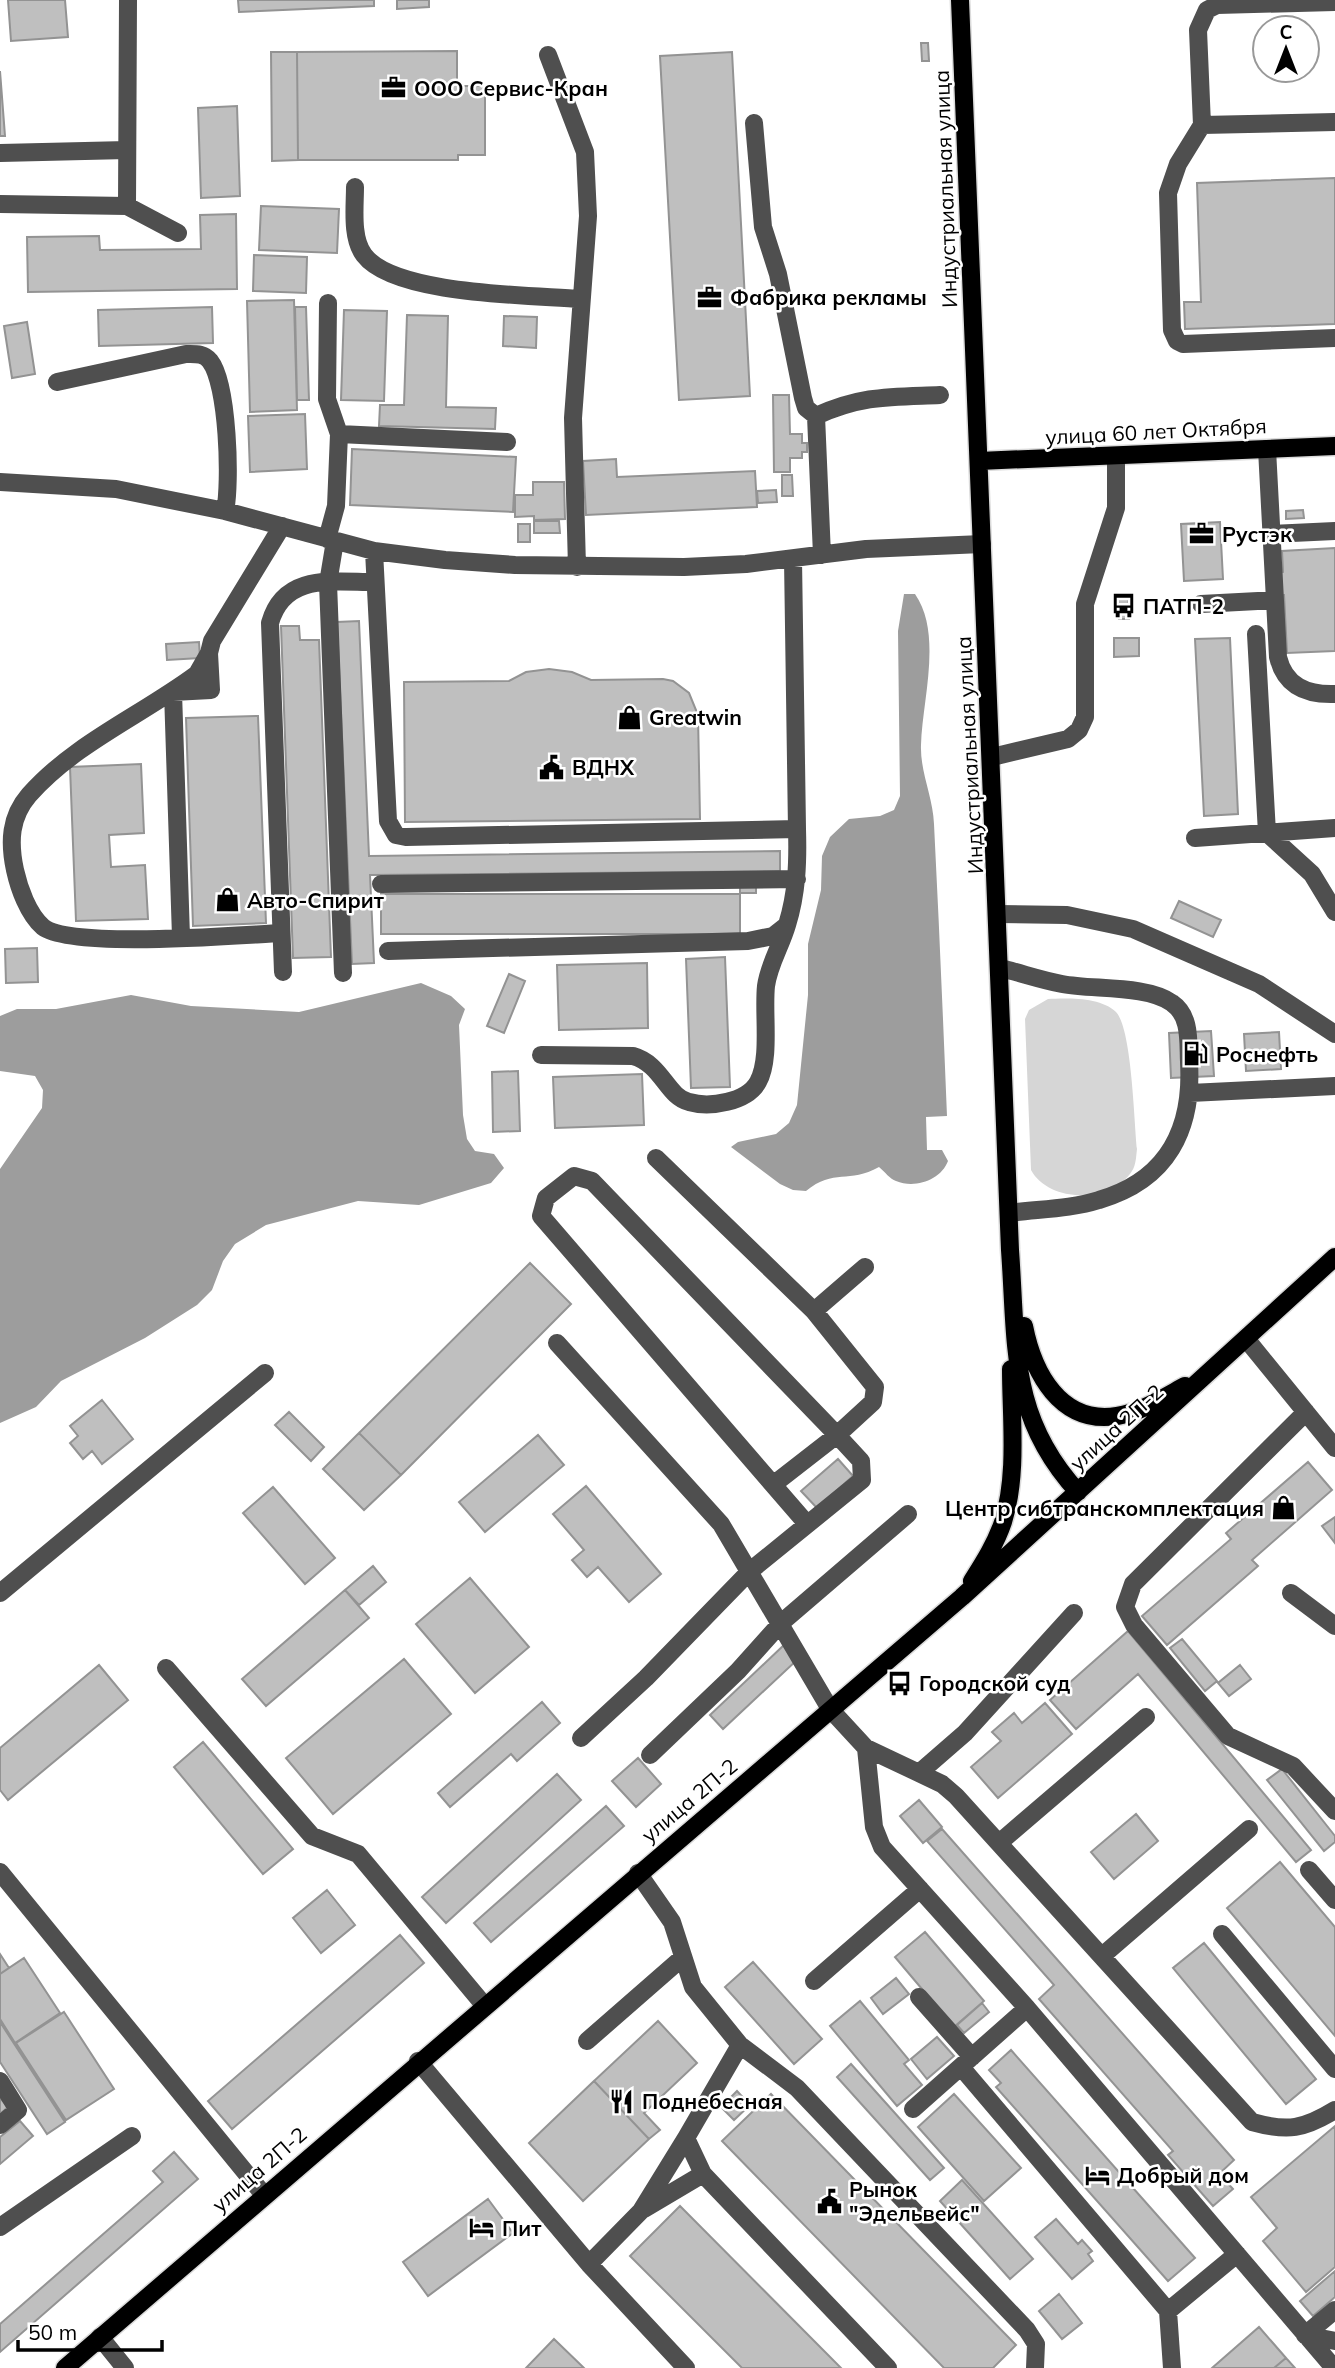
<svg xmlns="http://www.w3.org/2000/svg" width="1335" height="2368" viewBox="0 0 1335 2368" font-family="Mulish,sans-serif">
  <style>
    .green { fill: #d6d6d6 }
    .water { fill: #9d9d9d }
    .building { fill: #bfbfbf; stroke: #939393; stroke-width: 2 }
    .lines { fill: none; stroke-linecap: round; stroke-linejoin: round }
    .major-casing { stroke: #dbdbdb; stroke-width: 21 }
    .minor { stroke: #4f4f4f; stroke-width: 18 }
    .major { stroke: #000; stroke-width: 18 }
    .labels { text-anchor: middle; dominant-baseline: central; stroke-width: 5; stroke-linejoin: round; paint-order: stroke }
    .poi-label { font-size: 21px; font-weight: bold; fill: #000; stroke: #fff; text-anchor: start }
    .street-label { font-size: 21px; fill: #000; stroke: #fff }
  </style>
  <rect width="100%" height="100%" fill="#fff"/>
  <!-- green -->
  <path class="green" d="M1048,999C1067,998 1101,997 1116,1012C1132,1029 1134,1122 1137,1149C1136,1157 1136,1165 1132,1171C1111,1204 1049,1203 1031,1170L1025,1019L1029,1010Z"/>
  <!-- water -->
  <path class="water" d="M904,594H915C943,634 922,701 921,745C920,772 933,797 934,824C939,921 943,1018 947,1116L926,1117L927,1150H942L948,1161C941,1180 915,1189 896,1181C890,1179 885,1172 879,1167C849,1184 834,1168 806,1191L793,1190L780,1184L731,1147L738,1142L776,1134L789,1123L797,1105L808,995V944L821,890L822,856L830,837L849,819L880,816L894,810L900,796L898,631Z
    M421,983L451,996L465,1009L459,1025L463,1115L467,1139L475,1151L494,1154L504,1168L491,1183L419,1205L358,1201L266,1225L235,1244L223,1261L212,1290L197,1305L145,1338L61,1381L36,1407L0,1423V1169L42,1108L43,1090L35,1076L0,1071V1016L17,1009H56L131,995L191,1006L299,1012Z"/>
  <!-- building -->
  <path class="building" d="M8,0H65L68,37L11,41Z
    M238,0H374V6L239,12Z
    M397,0H429V7L397,9Z
    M921,43H928L929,61H922Z
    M457,51V86H485V155H458V160H298L297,52Z
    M271,52H297L298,160L272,161Z
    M732,52L750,396L679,400L660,56Z
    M0,71L5,136H0Z
    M237,106L240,196L201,198L198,108Z
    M1335,178V324L1185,329L1184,302H1201L1197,183Z
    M261,206L339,209L337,253L259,250Z
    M236,214L237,289L28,292L27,237L99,236L100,250L201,249L200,215Z
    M254,255L307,257L306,293L253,291Z
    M294,300L297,410L250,412L247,301Z
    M212,307L213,343L99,346L98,310Z
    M295,307H306L309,400H297Z
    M344,310L387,311L384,401L341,400Z
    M407,315L448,316L446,407L496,408L495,429L379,426L380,405H404Z
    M504,316L537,317L536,348L503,346Z
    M27,322L35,374L12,378L4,326Z
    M773,395H789L790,434H802V443H807V452H802V458H790V472H774Z
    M305,414L307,469L250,472L248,416Z
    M352,449L516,457L513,512L350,505Z
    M616,459L617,477L755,471L757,507L586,515L583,461Z
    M782,475H792L793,496H782Z
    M533,482H564L565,519L534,520V516L515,517V495H533Z
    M776,490L777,502L758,503L757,491Z
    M1303,510L1304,518L1286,519V511Z
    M534,521H559L560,533H534Z
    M1220,522L1223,579L1184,581L1181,524Z
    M518,524H530V542H518Z
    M1335,548V651L1287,653L1284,595H1278L1277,573L1283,572L1282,551Z
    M1118,594H1128L1129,619H1119Z
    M359,621L369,856L780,851V871L370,875L374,963L352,964L337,622Z
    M281,626H299L300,640H319L331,957L293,958Z
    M1114,638H1139V656L1114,657Z
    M1230,638L1238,814L1204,816L1195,639Z
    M199,642L200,658L167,660L166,644Z
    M549,669L572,672L591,680L663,679L673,681L689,693L698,715L700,819L405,822L404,682L509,681L526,672Z
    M258,716L266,923L193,926L186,718Z
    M141,764L144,833L109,835L111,867L145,865L148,919L76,921L70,767Z
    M740,886H756V893H740Z
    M381,894H740V934H381Z
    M1179,901L1221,920L1213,937L1171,918Z
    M37,948L38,982L6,983L5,949Z
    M725,957L730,1087L691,1088L686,959Z
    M647,963L648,1028L559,1030L557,965Z
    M509,974L525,981L504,1033L487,1026Z
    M1211,1031L1214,1076L1171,1078L1169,1033Z
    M1279,1032L1281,1069L1246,1071L1244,1034Z
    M518,1071L520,1131L493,1132L492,1072Z
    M642,1074L644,1125L555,1128L553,1077Z
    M530,1263L571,1304L401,1475L359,1433Z
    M102,1400L133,1439L102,1464L92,1451L83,1459L70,1443L78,1436L70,1426Z
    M289,1412L324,1447L311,1461L275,1425Z
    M359,1433L401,1475L364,1510L323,1469Z
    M538,1435L564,1465L485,1532L459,1502Z
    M838,1459L853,1476L817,1508L801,1491Z
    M1308,1462L1332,1490L1252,1560L1258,1566L1167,1645L1142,1616L1231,1539L1226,1533Z
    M586,1486L661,1574L629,1602L598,1567L587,1577L572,1560L584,1550L553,1514Z
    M273,1487L335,1558L305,1584L243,1513Z
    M1335,1517V1543L1322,1526Z
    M373,1566L386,1582L359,1605L345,1590Z
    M470,1578L529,1647L475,1693L416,1624Z
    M345,1590L369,1618L266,1706L242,1679Z
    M1128,1631L1311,1850L1296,1862L1138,1674L1076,1729L1050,1700Z
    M1182,1639L1217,1681L1205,1691L1170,1648Z
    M784,1645L798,1659L723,1729L710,1715Z
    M404,1659L451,1714L333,1814L286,1758Z
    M99,1665L128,1700L8,1800L0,1790V1748Z
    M1240,1665L1251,1679L1229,1696L1218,1683Z
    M542,1702L560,1723L517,1761L511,1754L450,1807L438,1793Z
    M1045,1703L1072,1734L998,1798L971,1767L1001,1741L992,1732L1014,1713L1022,1723Z
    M203,1742L293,1849L263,1874L174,1767Z
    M638,1758L661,1784L636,1807L612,1781Z
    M1282,1769L1335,1836V1842L1324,1851L1267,1780Z
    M557,1774L581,1800L446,1923L422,1897Z
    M919,1800L942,1827L923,1843L900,1816Z
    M606,1806L624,1826L491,1942L474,1923Z
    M1136,1814L1158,1841L1114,1879L1091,1852Z
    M942,1829L1234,2160L1219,2174L1233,2189L1213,2206L1168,2155L1173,2151L1039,1999L1054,1985L927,1841Z
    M1280,1862L1335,1927V2036L1227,1908Z
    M327,1890L355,1925L321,1953L293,1918Z
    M925,1932L984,2001L954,2027L895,1957Z
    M400,1935L424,1963L232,2129L208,2101Z
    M1204,1943L1316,2079L1286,2104L1173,1968Z
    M0,1954L9,1968L0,1974Z
    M24,1958L60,2013L15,2043L0,2019V1974Z
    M753,1962L822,2039L794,2064L725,1987Z
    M896,1978L909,1994L883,2014L871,1998Z
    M860,2001L909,2060L904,2064L922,2085L897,2106L830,2026Z
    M982,2003L989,2012L964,2033L957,2025Z
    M64,2012L114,2089L66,2120L16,2043Z
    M658,2021L697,2063L644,2113L660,2130L649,2139L594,2081Z
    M0,2022L65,2122L47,2134L0,2062Z
    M937,2037L954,2056L927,2079L911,2059Z
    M1011,2050L1195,2258L1168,2281L996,2087L1001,2083L989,2070Z
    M851,2064L944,2168L930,2180L837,2077Z
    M594,2081L649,2139L583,2201L529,2143Z
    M737,2091L750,2105L734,2120L721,2107Z
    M771,2094L1016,2345L993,2368H944L722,2141Z
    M954,2094L1021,2168L984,2201L918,2127Z
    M0,2098L8,2107L0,2114Z
    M20,2121L33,2136L0,2164V2137Z
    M1335,2126V2267L1306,2292L1263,2241L1277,2228L1251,2197Z
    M174,2152L198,2179L0,2352V2324L163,2182L153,2171Z
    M962,2180L1033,2259L1010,2279L940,2201Z
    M488,2199L513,2233L428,2296L403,2262Z
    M680,2206L841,2368H742L630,2256Z
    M1056,2219L1078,2244L1082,2240L1092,2251L1088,2254L1093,2261L1072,2279L1035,2237Z
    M1335,2271V2297L1313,2316L1300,2301Z
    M1059,2294L1082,2323L1062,2339L1039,2311Z
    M1259,2327L1286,2358L1274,2368H1212Z
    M554,2339L584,2368H526Z
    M1286,2358L1295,2368H1274Z"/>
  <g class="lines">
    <defs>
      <path id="major" d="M960,0L1010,1250C1017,1346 1009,1417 1078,1492
        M979,461L1335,446
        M1024,1326C1033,1372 1060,1425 1117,1416C1141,1412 1163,1398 1185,1386
        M972,1581C984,1562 996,1543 1003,1522C1018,1474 1011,1419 1011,1369
        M65,2368L962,1597L1335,1257"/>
    </defs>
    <!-- major casing -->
    <use href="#major" class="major-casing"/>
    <!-- minor -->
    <path class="minor" d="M1335,2L1217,5L1207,10L1198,30L1202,125L1178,164L1168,193L1172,330L1177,341L1183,344L1335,338
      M548,55L585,152L588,216L573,418L577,567
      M754,123L763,227L778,274L803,398L806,408L816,416L822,555
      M1202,125L1335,122
      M0,153L127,150
      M355,187C355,207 351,238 364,255C394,295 529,295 580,299
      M0,204L127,206L128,0
      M127,206L178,233
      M57,382L186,354C195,354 204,353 210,361C228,384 231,483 225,511
      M816,416C862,395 891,397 940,395
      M339,434L507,442
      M1267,449L1278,657C1285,686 1307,695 1335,694
      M0,482L116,489L225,511L374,551L445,560L515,565L684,567L746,564L866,549L982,544
      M1271,534L1335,531
      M327,539L336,506L339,434L327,399L328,303
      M335,541L328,583L343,973
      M374,551L388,821L396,835L406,837L797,829L793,559
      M1201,604L1275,600
      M1256,634L1267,833L1312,874L1335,912
      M209,653L197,674C142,715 75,743 29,795C10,817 9,842 15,870C19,888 28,914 43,927C71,949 238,935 281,933
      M992,757L1068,739L1079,730L1085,717V604L1116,508V456
      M1195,838L1335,828
      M381,884L797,879
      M998,914L1067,915L1133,929L1259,984L1335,1034
      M181,937L173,692L211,690L209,653L212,641L282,526
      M388,951L748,941L773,936L787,925
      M1000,968C1021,973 1041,980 1062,984C1093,990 1147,985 1172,1003C1191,1016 1188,1041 1189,1062C1193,1129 1168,1180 1099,1200C1071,1209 1039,1209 1009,1213
      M283,972L270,623C284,573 333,582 374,582
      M541,1055L633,1056C662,1064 667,1097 689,1102C710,1108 747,1102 758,1082C771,1059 763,1013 766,986C769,964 781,946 787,925C797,893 798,862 797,829
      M1190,1093L1335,1086
      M656,1158L814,1311L875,1387L873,1402L837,1435L774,1484
      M814,1311L865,1267
      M1247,1340L1335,1448
      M557,1343L721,1524L830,1709L866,1748L874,1827L882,1847L1027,2008L1334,2368
      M1306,1412L1133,1584L1125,1607L1134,1625L1228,1736L1293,1766L1335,1811
      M0,1593L265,1373
      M1291,1593L1335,1626
      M166,1668L312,1836L358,1854L484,2005
      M581,1738L646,1678L750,1571L862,1480L861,1461L837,1435L592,1181L574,1176L546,1198L541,1216L807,1524
      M866,1748L942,1784L956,1796L1252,2122C1288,2132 1304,2129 1335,2110
      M650,1755L738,1671L781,1623L908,1514
      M919,1773L965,1733L1074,1613
      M999,1843L1146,1717
      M1309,1870L1335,1900
      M0,1872L264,2195
      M638,1873L672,1922L693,1987L740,2045L797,2088L1027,2330L1036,2344L1035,2368
      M1222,1934L1335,2069
      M1102,1956L1249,1829
      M814,1981L920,1889
      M919,1997L972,2057
      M587,2041L682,1958
      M418,2061L589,2264L641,2211L686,2138L703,2174L888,2368
      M961,2067L1168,2311L1237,2254
      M0,2081L18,2110L0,2125
      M913,2109L1027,2008
      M686,2138L740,2045
      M644,2209L703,2174
      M0,2227L132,2136
      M589,2264L686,2368
      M1168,2311L1172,2368
      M1305,2335L1335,2310
      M1305,2335L1335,2341
      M100,2337L125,2368"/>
    <!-- major -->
    <use href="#major" class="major"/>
  </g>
  <!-- icons -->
  <defs>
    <symbol id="office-bare" viewBox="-9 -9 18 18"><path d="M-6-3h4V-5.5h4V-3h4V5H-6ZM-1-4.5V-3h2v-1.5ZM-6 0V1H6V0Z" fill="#000" stroke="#fff" stroke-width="2.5" paint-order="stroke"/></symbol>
    <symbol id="bus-bare" viewBox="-9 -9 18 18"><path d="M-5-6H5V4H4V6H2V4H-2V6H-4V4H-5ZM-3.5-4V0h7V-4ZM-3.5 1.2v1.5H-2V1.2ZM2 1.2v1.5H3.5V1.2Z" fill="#000" stroke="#fff" stroke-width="2.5" paint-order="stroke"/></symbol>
    <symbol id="shop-bare" viewBox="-9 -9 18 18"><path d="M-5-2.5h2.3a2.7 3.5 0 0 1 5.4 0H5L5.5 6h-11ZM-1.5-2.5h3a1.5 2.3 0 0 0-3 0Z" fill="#000" stroke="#fff" stroke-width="2.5" paint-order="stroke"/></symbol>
    <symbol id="civic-bare" viewBox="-9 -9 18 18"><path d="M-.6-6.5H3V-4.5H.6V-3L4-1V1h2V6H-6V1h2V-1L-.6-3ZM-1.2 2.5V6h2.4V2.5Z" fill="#000" stroke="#fff" stroke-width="2.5" paint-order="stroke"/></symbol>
    <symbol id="fuel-bare" viewBox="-9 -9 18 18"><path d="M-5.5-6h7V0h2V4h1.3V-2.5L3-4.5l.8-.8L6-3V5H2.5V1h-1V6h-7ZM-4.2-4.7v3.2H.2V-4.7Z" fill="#000" stroke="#fff" stroke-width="2.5" paint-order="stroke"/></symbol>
    <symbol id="restaurant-bare" viewBox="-9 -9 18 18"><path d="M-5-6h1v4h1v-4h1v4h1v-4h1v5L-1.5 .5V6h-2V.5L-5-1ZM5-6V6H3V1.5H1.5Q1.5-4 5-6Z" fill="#000" stroke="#fff" stroke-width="2.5" paint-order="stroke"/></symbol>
    <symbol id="hotel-bare" viewBox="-9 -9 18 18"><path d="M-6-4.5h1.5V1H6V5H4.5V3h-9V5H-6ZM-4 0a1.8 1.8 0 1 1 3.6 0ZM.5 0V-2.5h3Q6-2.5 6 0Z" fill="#000" stroke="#fff" stroke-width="2.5" paint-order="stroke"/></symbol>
  </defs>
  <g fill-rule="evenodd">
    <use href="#office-bare" x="376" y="70" width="35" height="35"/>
    <use href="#office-bare" x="692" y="280" width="35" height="35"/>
    <use href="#office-bare" x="1184" y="516" width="35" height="35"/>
    <use href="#bus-bare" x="1106" y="588" width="35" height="35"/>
    <use href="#shop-bare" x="612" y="700" width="35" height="35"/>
    <use href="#civic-bare" x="534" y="750" width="35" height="35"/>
    <use href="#shop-bare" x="210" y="882" width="35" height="35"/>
    <use href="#fuel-bare" x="1178" y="1036" width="35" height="35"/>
    <use href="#shop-bare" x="1266" y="1490" width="35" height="35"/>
    <use href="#bus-bare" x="882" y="1666" width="35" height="35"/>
    <use href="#restaurant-bare" x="604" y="2084" width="35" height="35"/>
    <use href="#hotel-bare" x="1080" y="2158" width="35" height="35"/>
    <use href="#civic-bare" x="812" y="2184" width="35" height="35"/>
    <use href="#hotel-bare" x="464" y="2210" width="35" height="35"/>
  </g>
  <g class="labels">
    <!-- poi labels -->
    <g class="poi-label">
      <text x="414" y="88">ООО Сервис-Кран</text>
      <text x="730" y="297">Фабрика рекламы</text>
      <text x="1222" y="534">Рустэк</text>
      <text x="1143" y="606">ПАТП-2</text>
      <text x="649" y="717">Greatwin</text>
      <text x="572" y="767">ВДНХ</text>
      <text x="247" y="900">Авто-Спирит</text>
      <text x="1216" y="1054">Роснефть</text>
      <text x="1264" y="1508" text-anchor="end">Центр сибтранскомплектация</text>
      <text x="919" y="1683">Городской суд</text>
      <text x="642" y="2101">Поднебесная</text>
      <text x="1117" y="2175">Добрый дом</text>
      <text x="849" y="2189">Рынок<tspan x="849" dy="24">"Эдельвейс"</tspan></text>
      <text x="502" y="2228">Пит</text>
    </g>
    <!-- street labels -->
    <g class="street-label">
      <text transform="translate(945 189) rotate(-92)">Индустриальная улица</text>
      <text transform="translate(1156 431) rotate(-3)">улица 60 лет Октября</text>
      <text transform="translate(969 755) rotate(-93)">Индустриальная улица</text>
      <text transform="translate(1116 1427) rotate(-42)">улица 2П-2</text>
      <text transform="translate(689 1800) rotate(-40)">улица 2П-2</text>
      <text transform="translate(259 2169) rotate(-41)">улица 2П-2</text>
    </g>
  </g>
  <!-- north arrow -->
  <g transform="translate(1286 49)"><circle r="33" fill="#ffffff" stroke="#999999" stroke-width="2"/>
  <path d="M0-5L12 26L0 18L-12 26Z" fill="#000000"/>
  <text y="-10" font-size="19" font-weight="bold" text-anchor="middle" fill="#000000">С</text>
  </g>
  <!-- scale -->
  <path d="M18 2340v10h144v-10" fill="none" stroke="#000000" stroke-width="3.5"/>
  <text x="28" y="2340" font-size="21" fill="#000000" stroke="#ffffff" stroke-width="5" paint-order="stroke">50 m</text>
</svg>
